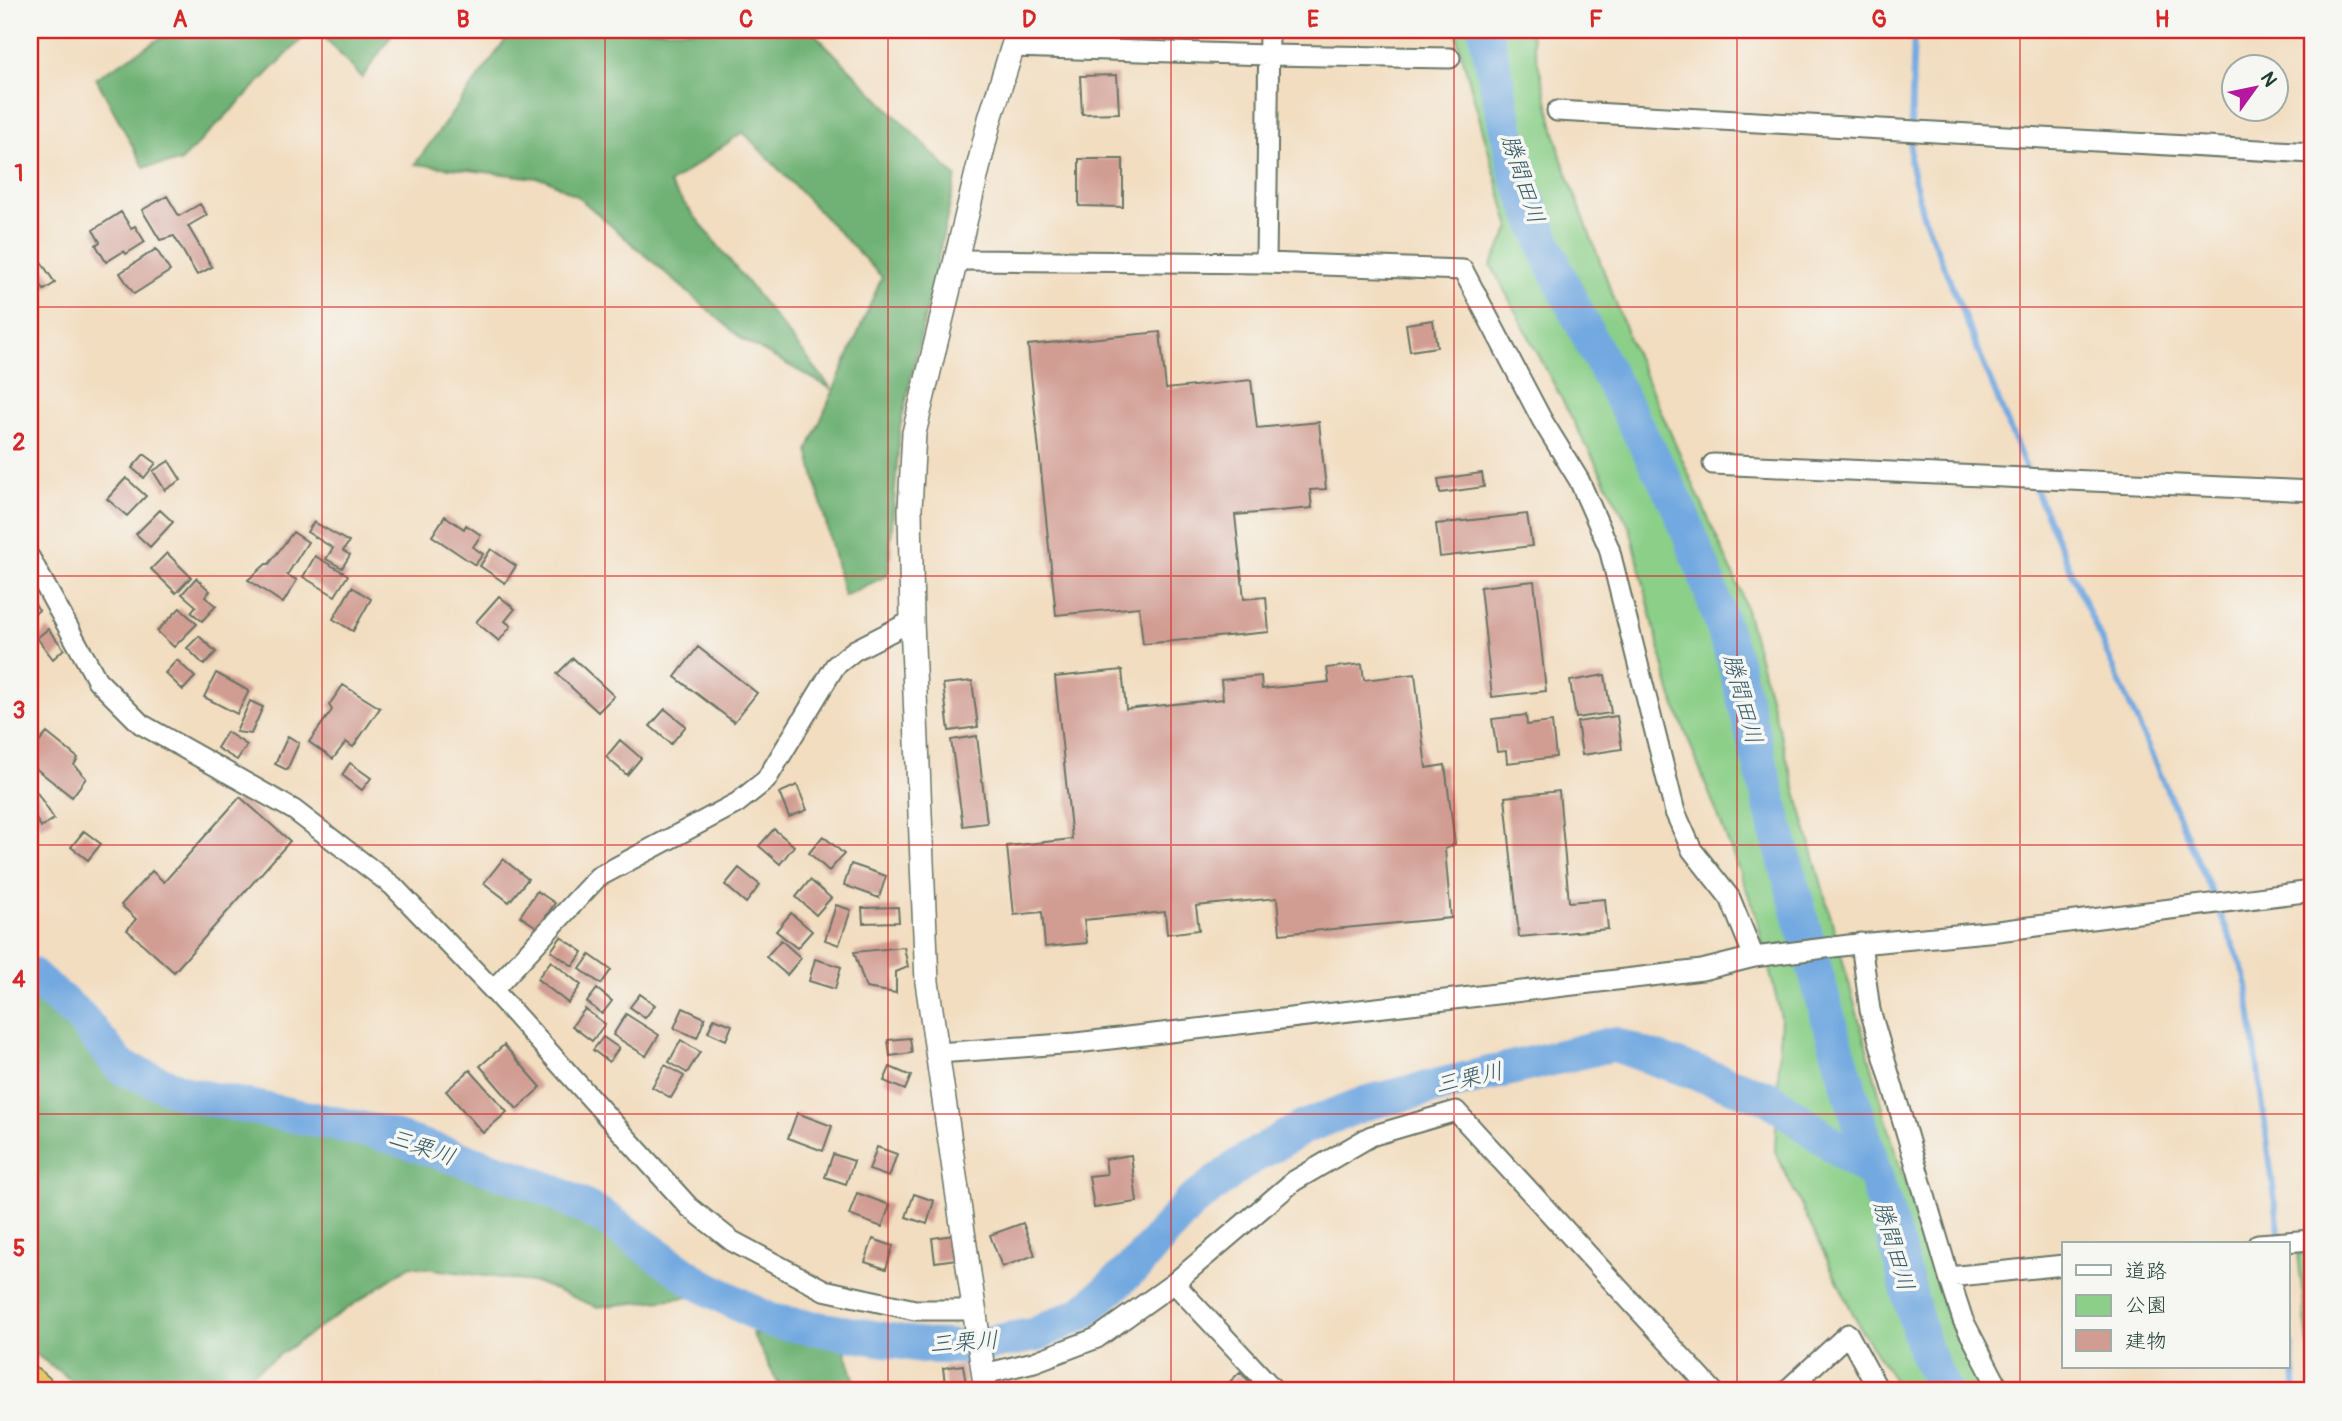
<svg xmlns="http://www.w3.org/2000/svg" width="2342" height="1421" viewBox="0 0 2342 1421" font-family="Pangolin,'Klee One',sans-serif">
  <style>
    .green { fill: #8bcf88; stroke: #55865e; stroke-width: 2 }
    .forest { fill: #70b274; stroke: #487854; stroke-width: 2 }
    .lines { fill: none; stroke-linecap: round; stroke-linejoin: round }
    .stream { stroke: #72a9e0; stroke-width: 6 }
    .river { stroke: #72a9e0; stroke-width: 35 }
    .building { fill: #d19d93 }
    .minor-casing { stroke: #697565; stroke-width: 23 }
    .tertiary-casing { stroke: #697565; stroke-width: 26 }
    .motorway-casing { stroke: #697565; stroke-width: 38 }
    .minor { stroke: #fff; stroke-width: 19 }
    .tertiary { stroke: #fff; stroke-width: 23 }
    .motorway { stroke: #e9c769; stroke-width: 35 }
    .grid { fill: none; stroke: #d62828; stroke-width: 2; stroke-opacity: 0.55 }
    .labels { text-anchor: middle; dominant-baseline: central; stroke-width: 7; stroke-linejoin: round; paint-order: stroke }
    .water-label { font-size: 23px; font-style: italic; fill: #385d68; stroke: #f6f6f2 }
    .neatline { fill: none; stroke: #d62828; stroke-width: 2.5 }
    .grid-label { font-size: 23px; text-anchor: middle; font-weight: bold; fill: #d62828 }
  </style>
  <rect width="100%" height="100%" fill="#f6f6f2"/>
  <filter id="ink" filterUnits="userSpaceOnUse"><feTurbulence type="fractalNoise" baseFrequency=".0143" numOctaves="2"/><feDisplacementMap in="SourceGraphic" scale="14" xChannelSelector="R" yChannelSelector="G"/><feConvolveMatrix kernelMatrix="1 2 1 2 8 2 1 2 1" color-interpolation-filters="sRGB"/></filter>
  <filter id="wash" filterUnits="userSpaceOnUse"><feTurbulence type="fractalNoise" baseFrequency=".00686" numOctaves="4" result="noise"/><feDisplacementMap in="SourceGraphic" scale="28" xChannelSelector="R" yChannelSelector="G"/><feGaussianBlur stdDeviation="1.57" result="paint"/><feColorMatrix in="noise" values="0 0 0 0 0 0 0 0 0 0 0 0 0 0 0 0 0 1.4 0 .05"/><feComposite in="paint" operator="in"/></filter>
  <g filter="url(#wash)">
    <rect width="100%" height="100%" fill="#f2ddc0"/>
    <!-- green -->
    <path class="green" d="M1457,30H1530L1561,157L1631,344L1741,592L1894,1147L1949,1322L1986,1391H1901L1861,1330L1775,1151L1781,1017L1755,912L1670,692L1630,528L1491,265L1510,228L1458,41Z
      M2312,1253V1380L2298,1254Z"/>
    <!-- forest -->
    <path class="forest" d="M169,30H311L180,162L144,167L96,78L167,34Z
      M318,30H395L362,78Z
      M513,30H811L956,177L900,428L888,575L844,596L808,450L882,277L743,132L669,184L832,389L743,340L577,196L546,179L415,164Z
      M30,975L163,1096L330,1122L541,1181L709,1295L597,1307L538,1283L410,1266L245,1378L193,1391H86L30,1350Z
      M752,1333L843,1344L858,1391H782Z
      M545,1376L558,1391H505Z"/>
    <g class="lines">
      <!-- stream -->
      <path class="stream" d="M1914,30L1910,161L1922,212L2022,459L2209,886L2246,977L2280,1239
        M2288,1310L2296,1391"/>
      <!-- river -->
      <path class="river" d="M1485,30L1517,176L1556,271L1597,353L1677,503L1704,571L1734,660L1776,827L1825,1007L1897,1248L1924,1349L1944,1391
        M30,974L81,1018L121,1067L190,1095L377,1132L508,1174L552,1191L602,1216L698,1283L771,1321L925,1346L969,1347L1034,1335L1083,1313L1137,1264L1189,1204L1245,1161L1302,1128L1366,1103L1613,1044L1769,1098L1875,1175"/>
    </g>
    <g id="blocks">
      <!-- building -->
      <path class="building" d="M1117,75L1119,113L1082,114L1080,76Z
        M1079,159H1123V207L1079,206Z
        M167,196L179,216L200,204L207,215L188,226L212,267L197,275L174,236L160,240L142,210Z
        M121,212L131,228L135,226L145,242L126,254L124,251L106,262L96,245L100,242L93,230Z
        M30,245L55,283L44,290L30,268Z
        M156,249L170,271L134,294L120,273Z
        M1433,320L1437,347L1410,351L1406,324Z
        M1160,332L1166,389L1251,380L1257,428L1319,422L1326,489L1310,490L1312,508L1235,515L1244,599L1266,597L1269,632L1143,644L1139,607L1056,615L1028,345Z
        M144,454L156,463L144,478L132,468Z
        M169,461L181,480L165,490L153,471Z
        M1482,473L1484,487L1440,493L1438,479Z
        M126,478L146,496L127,516L107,499Z
        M160,510L173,522L150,547L136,534Z
        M1527,514L1532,546L1440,557L1436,524Z
        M445,516L464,529L466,525L481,535L473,547L483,554L475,565L432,536Z
        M314,522L349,542L343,551L350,555L342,568L326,559L333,548L307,532Z
        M293,532L308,542L287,575L297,580L283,603L248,580L266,564H269Z
        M491,549L516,566L505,583L480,566Z
        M167,553L191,577L176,593L151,569Z
        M315,556L348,575L335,596L303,577Z
        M196,578L210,591L205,597L216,606L202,621L191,612L196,606L182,594Z
        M1534,581L1546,691L1492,697L1480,587Z
        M352,587L371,599L353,631L333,619Z
        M499,596L515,609L505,621L511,626L499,641L476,622Z
        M30,598L39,610L30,618Z
        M180,608L197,624L174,647L157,631Z
        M48,629L64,649L53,659L37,638Z
        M199,636L216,652L204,665L187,648Z
        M698,647L757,693L734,722L675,677Z
        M573,658L614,696L598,712L557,674Z
        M177,660L195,677L183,690L165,673Z
        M1362,664L1364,680L1415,674L1426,768L1445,765L1455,844L1445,849L1451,918L1280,934L1277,898L1196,906L1199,930L1167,934L1165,912L1084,920L1087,943L1045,947L1042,912L1014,915L1007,846L1072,839L1055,677L1122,670L1126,709L1223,699L1221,680L1261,676L1262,689L1329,682L1327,668Z
        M216,673L249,691L237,714L204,697Z
        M1605,675L1611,713L1576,718L1570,681Z
        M972,681L978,727L949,731L943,684Z
        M343,685L380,708L353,747L346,742L333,759L309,742L332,710L329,705Z
        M250,701L263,707L251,734L236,732Z
        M665,709L686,726L671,744L650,726Z
        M1526,715L1527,725L1552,722L1556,757L1507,763L1506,751L1497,752L1492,719Z
        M1617,716L1622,749L1582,755L1577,722Z
        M227,732L247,745L237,760L217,748Z
        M47,733L78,758L74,765L86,778L72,797L30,764V753Z
        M288,736L299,743L287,770L275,764Z
        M977,736L987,823L963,826L951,740Z
        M620,740L641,758L627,775L606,757Z
        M350,763L371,778L362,790L342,775Z
        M797,785L807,810L789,817L779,793Z
        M36,791L54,819L41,827L30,809V795Z
        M1559,791L1569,902L1605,899L1608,929L1519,937L1505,797Z
        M240,797L290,841L174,972L127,930L136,919L121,905L152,871L164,882Z
        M774,829L794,846L780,864L759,846Z
        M84,831L101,844L88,860L71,847Z
        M823,836L844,854L829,871L809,853Z
        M503,859L528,879L509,902L484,883Z
        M851,864L886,876L879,898L844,885Z
        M739,868L760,885L746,903L725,885Z
        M810,880L831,898L816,915L796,897Z
        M537,891L555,903L538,928L520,916Z
        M836,905L851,910L839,945L825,940Z
        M898,907L899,922L863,923L862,908Z
        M791,913L812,931L797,948L776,931Z
        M561,937L583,952L573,966L551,951Z
        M781,940L801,958L787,975L766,957Z
        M904,947L908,967L896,972V993L866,988L854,952Z
        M590,955L611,970L601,984L580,969Z
        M815,959L841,967L835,989L809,981Z
        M551,961L581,985L568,1003L537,979Z
        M597,989L612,1001L602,1014L587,1002Z
        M640,994L655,1005L645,1018L630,1007Z
        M683,1008L705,1018L697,1038L674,1028Z
        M585,1009L605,1024L592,1041L572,1026Z
        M626,1014L659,1035L646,1056L613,1035Z
        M714,1018L732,1025L726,1040L708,1032Z
        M603,1037L619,1048L609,1062L593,1050Z
        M910,1038L912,1053L890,1056L888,1040Z
        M681,1040L700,1052L687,1073L669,1062Z
        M504,1045L541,1087L517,1109L480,1066Z
        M665,1065L684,1076L671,1098L652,1087Z
        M890,1067L911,1076L905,1090L884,1081Z
        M470,1070L507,1112L483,1133L446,1091Z
        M797,1113L832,1126L823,1151L788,1138Z
        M877,1147L897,1154L889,1177L869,1170Z
        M833,1154L854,1161L846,1184L825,1177Z
        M1131,1155L1137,1202L1094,1208L1089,1176L1107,1174L1105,1159Z
        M857,1193L890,1205L882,1227L849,1215Z
        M914,1194L934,1201L927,1224L906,1217Z
        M1023,1223L1035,1255L1002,1267L990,1235Z
        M954,1235L957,1259L935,1262L932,1238Z
        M873,1239L893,1246L886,1269L865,1262Z
        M963,1365L967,1391H946L943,1368Z
        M1240,1372L1259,1391H1220Z"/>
    </g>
  </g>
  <g filter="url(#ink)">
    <use href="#blocks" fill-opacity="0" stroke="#697565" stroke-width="2"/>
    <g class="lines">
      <defs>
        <path id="minor" d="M1013,47L1267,55L1450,58
          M1557,111L2312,153
          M955,258L967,260L1266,263L1463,270L1542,420L1579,480L1609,548L1675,812L1692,850L1730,898L1754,957
          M1266,263L1269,30
          M1713,464L2312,491
          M30,558L97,680L141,724L294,810L393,886L493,990L689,1207L732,1241L824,1290L915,1310H974
          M1861,943L1870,1010L1949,1277L1963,1320L2000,1391
          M493,990L598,877L737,803L766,780L835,666L855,650L912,621
          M938,1053L1076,1043L1702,970L1754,957L1849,945L1998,931L2312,891
          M2258,1244L2312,1240
          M1949,1277L2064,1265
          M1174,1283L1275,1391
          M984,1374L1034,1362L1097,1338L1174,1283L1294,1181L1371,1136L1456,1111L1713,1391
          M1786,1391L1848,1334L1879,1391"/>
        <path id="tertiary" d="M986,1391L927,982L912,621L910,509L914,433L990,119L1018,30"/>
        <path id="motorway" d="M30,1385L37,1391"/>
      </defs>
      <!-- minor casing -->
      <use href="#minor" class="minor-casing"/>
      <!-- tertiary casing -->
      <use href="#tertiary" class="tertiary-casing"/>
      <!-- motorway casing -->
      <use href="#motorway" class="motorway-casing"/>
      <!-- minor -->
      <use href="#minor" class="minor"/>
      <!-- tertiary -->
      <use href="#tertiary" class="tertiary"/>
      <!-- motorway -->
      <use href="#motorway" class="motorway"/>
    </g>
  </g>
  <!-- grid -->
  <path class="grid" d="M322,30V1391M605,30V1391M888,30V1391M1171,30V1391M1454,30V1391M1737,30V1391M2020,30V1391M30,307H2312M30,576H2312M30,845H2312M30,1114H2312"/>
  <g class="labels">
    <!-- water labels -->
    <g class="water-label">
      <text transform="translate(1523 179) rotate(72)">勝間田川</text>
      <text transform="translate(1743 699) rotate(75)">勝間田川</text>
      <text transform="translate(1469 1078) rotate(-13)">三栗川</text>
      <text transform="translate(422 1147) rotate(19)">三栗川</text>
      <text transform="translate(1894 1246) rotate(74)">勝間田川</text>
      <text transform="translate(964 1342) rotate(-4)">三栗川</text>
    </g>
  </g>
  <!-- margin -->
  <rect width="2342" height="1421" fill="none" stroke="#f6f6f2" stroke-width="77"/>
  <!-- legend -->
  <rect x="2062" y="1242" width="228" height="126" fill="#f6f6f2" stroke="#a0aca6" stroke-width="2"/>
  <rect x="2076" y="1265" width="35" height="10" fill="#ffffff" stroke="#a0aca6" stroke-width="2"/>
  <text x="2125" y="1278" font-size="21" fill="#1f3d34">道路</text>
  <rect x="2076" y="1295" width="35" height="21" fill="#8bcf88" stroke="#a0aca6" stroke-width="2"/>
  <text x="2125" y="1312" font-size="21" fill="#1f3d34">公園</text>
  <rect x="2076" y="1330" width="35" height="21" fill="#d19d93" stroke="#a0aca6" stroke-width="2"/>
  <text x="2125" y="1348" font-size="21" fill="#1f3d34">建物</text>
  <!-- north arrow -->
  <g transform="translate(2255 88) rotate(57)"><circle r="33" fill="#f6f6f2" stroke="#a0aca6" stroke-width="2"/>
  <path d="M0-5L12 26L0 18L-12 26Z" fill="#b5179e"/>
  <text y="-10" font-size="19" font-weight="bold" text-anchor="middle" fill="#1f3d34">N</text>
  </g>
  <rect x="38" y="38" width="2266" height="1344" class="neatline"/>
  <g class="grid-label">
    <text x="180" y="27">A</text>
    <text x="463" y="27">B</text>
    <text x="746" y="27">C</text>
    <text x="1029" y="27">D</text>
    <text x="1313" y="27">E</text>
    <text x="1596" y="27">F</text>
    <text x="1879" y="27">G</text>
    <text x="2162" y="27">H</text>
    <text x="19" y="181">1</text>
    <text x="19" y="450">2</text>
    <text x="19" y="718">3</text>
    <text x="19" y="987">4</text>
    <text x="19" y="1256">5</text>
  </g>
</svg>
